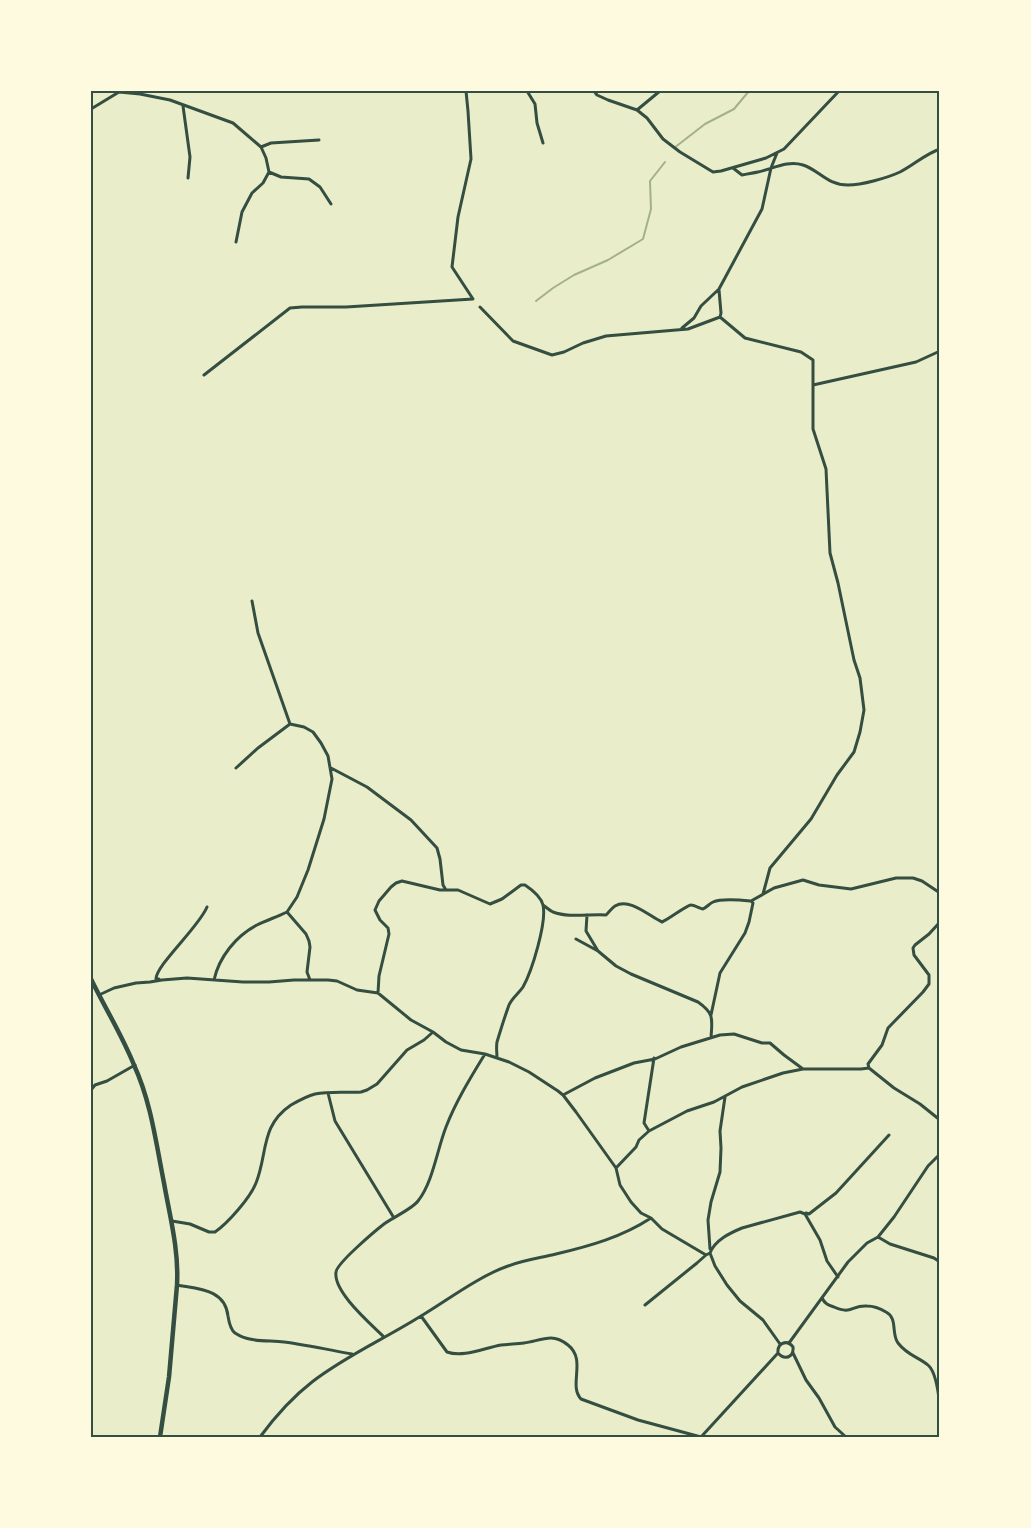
<svg xmlns="http://www.w3.org/2000/svg" width="1031" height="1528" viewBox="0 0 1031 1528" font-family="'Noto Sans',sans-serif">
  <style>
    .lines { fill: none; stroke-linecap: round; stroke-linejoin: round }
    .stream { stroke: #a3b18a; stroke-width: 2 }
    .minor { stroke: #344e41; stroke-width: 3 }
    .secondary { stroke: #344e41; stroke-width: 4.5 }
    .neatline { fill: none; stroke: #344e41; stroke-width: 2 }
  </style>
  <rect width="100%" height="100%" fill="#e9edc9"/>
  <g class="lines">
    <!-- stream -->
    <path class="stream" d="M674,148L705,124L734,109L749,91
      M536,301L553,288L574,275L608,260L643,239L651,209L650,181L665,162"/>
    <!-- minor -->
    <path class="minor" d="M527,91L535,104L537,123L543,143
      M594,91L597,95L608,100L637,110L647,118L663,139L680,152L713,172L721,171L766,158L784,149L839,91
      M183,106L190,157L188,178
      M91,109L119,92L140,94L170,100L233,123L261,147L266,158L269,172L263,183L252,193L242,212L236,242
      M637,110L660,91
      M261,147L271,143L319,140
      M733,168L742,175C747,174 753,173 758,172C773,169 787,160 803,165C819,170 827,185 848,185C862,185 887,178 900,172C914,165 925,154 940,149
      M269,172L281,177L309,179L320,187L331,204
      M719,290L721,313L720,317
      M480,307L513,341L552,355L564,352L583,343L606,336L688,329L720,317
      M720,317L745,338L801,352L813,360V429L826,469L830,553L838,583L854,660L860,678L864,710L860,732L854,752L837,775L811,819L770,868L763,894
      M682,328L694,318L701,306L719,289L762,209L771,168L777,153
      M204,375L290,308L302,307H346L473,299L452,267L458,217L471,159L468,111L466,91
      M813,385L916,362L940,351
      M252,601L258,633L290,724
      M236,768L258,748L290,724L304,727L313,732L321,743L328,756L332,779L324,819L308,870L297,897L287,912L306,934L309,941L310,947L307,972L310,980
      M331,768L367,787L411,820L437,848L440,859L443,885L446,890
      M751,901L774,888L803,880L819,885L851,889L896,878H913L922,881L940,893
      M543,905C546,907 549,910 553,912C569,918 589,914 606,915C609,912 612,908 615,906C630,897 650,917 662,922C669,919 687,905 691,905C694,905 699,908 703,909C707,907 709,904 713,902C722,898 741,900 751,901L753,903L749,922L745,933L720,973L711,1015
      M587,915L586,931L598,951
      M576,939L598,951L616,966L631,974L698,1002C715,1014 712,1019 711,1038
      M159,979H156C156,965 199,927 207,907
      M214,980C219,957 236,936 257,925C267,920 277,917 287,912
      M378,993L379,976L389,934L388,928L380,920L375,910L379,901L391,887L396,883L402,881L440,890H458L490,904L502,899L521,885H525C531,889 541,897 543,905C547,922 532,971 523,987C519,993 512,998 509,1005C505,1016 500,1032 497,1042C496,1047 497,1053 497,1058
      M99,995L114,988L136,983L150,982L162,980L187,978L243,982H269L294,980H328L337,981L357,990L378,993L411,1020L433,1032L446,1042L461,1050L485,1054L509,1062L529,1072L558,1091L563,1095L576,1112L616,1168L620,1185L631,1202L641,1213L651,1218L662,1229L706,1255L710,1253L715,1266L727,1285L740,1301L763,1320L780,1344
      M869,1068L868,1064L882,1045L888,1028L923,992L929,984V975L914,955L913,948L915,945L929,934L940,922
      M91,1090L95,1085L107,1081L135,1065
      M328,1093L335,1121L394,1218
      M563,1095L595,1078L634,1063L655,1059L681,1047L720,1035L734,1034L762,1043H770L784,1055L803,1069
      M649,1131L644,1123L654,1058
      M616,1168L636,1147L639,1140L649,1131L687,1111L714,1102L742,1087L783,1073L803,1069H861L869,1068L894,1088L920,1104L940,1120
      M806,1213L809,1214L836,1193L889,1135
      M172,1221L190,1224L209,1232H215C228,1223 250,1198 256,1183C268,1153 260,1126 291,1105C298,1101 307,1096 315,1094C330,1091 346,1093 361,1092L367,1090L377,1084L407,1050L424,1040L433,1032
      M878,1237L890,1244L934,1258L940,1262
      M711,1249H710L708,1220L711,1202L720,1172L721,1148L720,1131L725,1097
      M710,1253C715,1240 730,1233 742,1228L800,1212L805,1214L820,1240L827,1261L838,1277
      M177,1285C198,1289 225,1289 228,1316C229,1322 230,1329 235,1333C250,1343 268,1340 284,1342C307,1345 330,1350 352,1354
      M822,1298C825,1304 828,1305 834,1307C852,1315 851,1305 867,1306C873,1306 881,1309 886,1312C898,1318 891,1334 898,1343C908,1356 919,1357 929,1366C936,1373 939,1397 940,1407
      M645,1305L697,1263L706,1255
      M421,1316L447,1352C463,1358 484,1348 501,1345C508,1344 516,1344 524,1343C533,1342 542,1338 551,1338C558,1338 563,1341 568,1345C587,1360 568,1385 581,1399L638,1420L701,1437
      M384,1337C371,1324 333,1292 336,1272C337,1263 375,1231 384,1224C392,1218 412,1209 418,1201C433,1182 437,1150 446,1127C456,1101 471,1077 485,1054
      M789,1343L848,1262L867,1243L878,1237L894,1217L928,1166L940,1154
      M793,1353L806,1380L819,1398L835,1427L846,1437
      M260,1437C274,1418 294,1396 312,1382C344,1357 382,1340 416,1319C445,1302 477,1277 508,1266C524,1260 540,1258 556,1254C590,1246 622,1237 651,1218
      M701,1437L778,1353C777,1343 787,1339 793,1347C794,1357 785,1361 778,1353"/>
    <!-- secondary -->
    <path class="secondary" d="M91,979C105,1008 122,1035 134,1065C151,1102 156,1143 164,1183C170,1217 179,1250 177,1285L169,1377L160,1437"/>
  </g>
  <!-- border -->
  <rect width="1031" height="1528" fill="none" stroke="#fefae0" stroke-width="185"/>
  <rect x="92" y="92" width="846" height="1344" class="neatline"/>
</svg>
